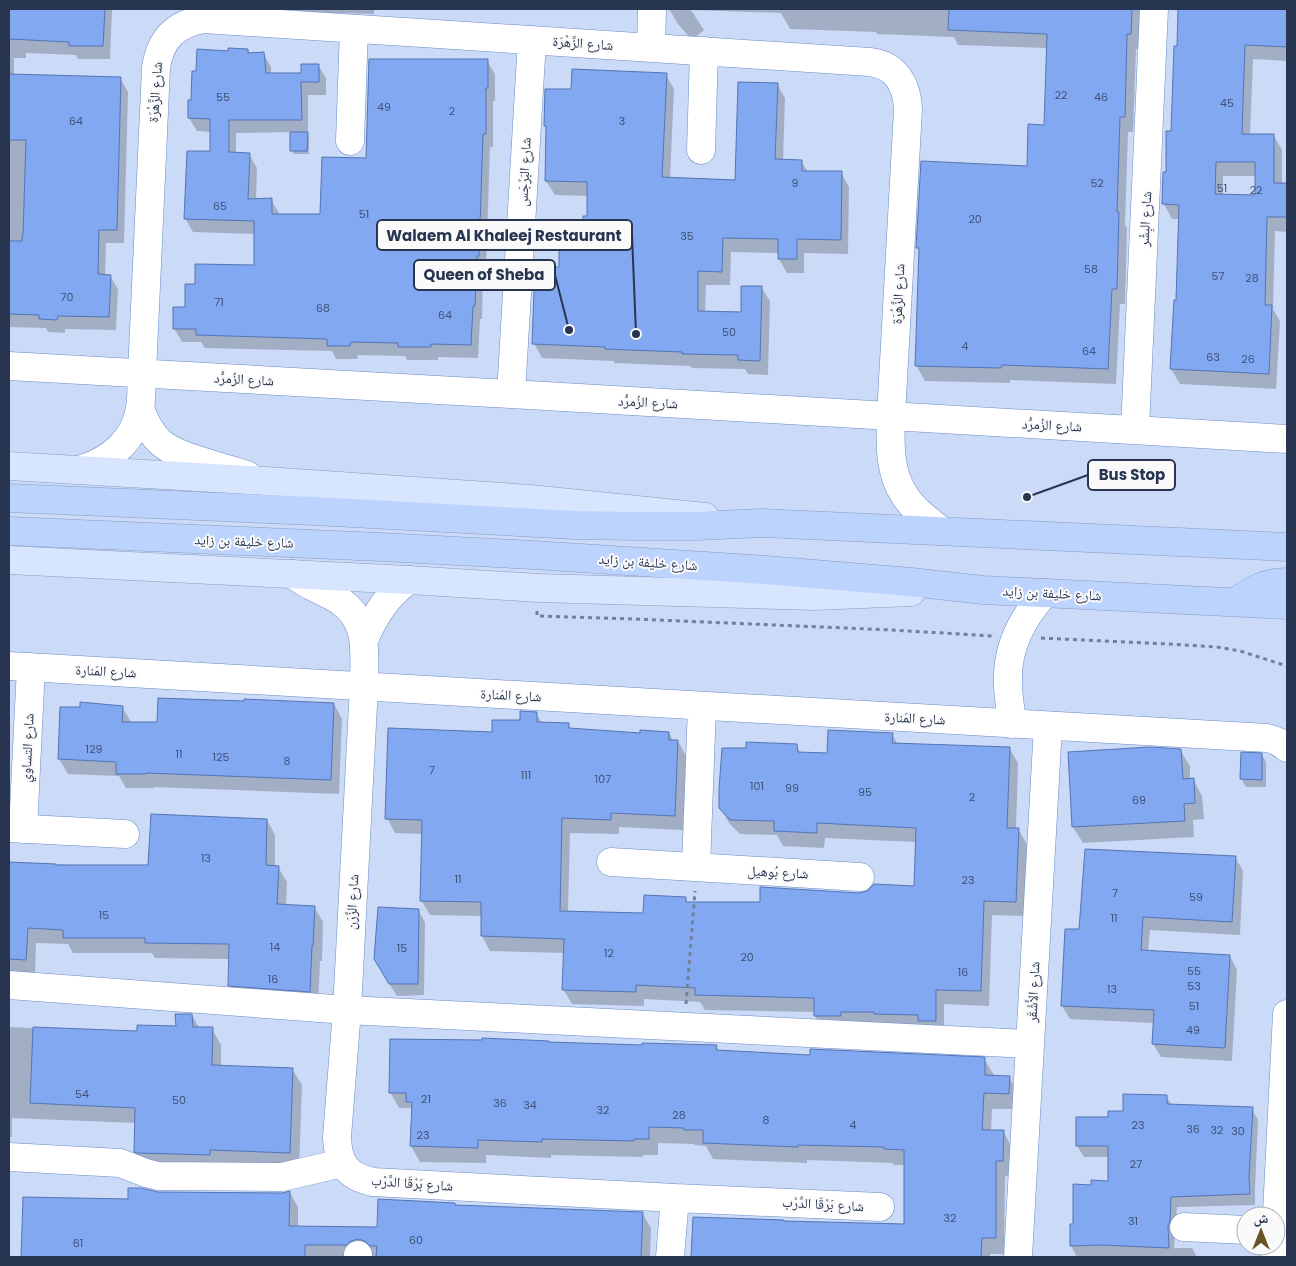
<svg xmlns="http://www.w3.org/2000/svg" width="1296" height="1266" viewBox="0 0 1296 1266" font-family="Poppins,'Noto Naskh Arabic',sans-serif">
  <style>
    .shadow { fill: #0003; fill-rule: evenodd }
    .building { fill: #82a8f2; stroke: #5574b3; fill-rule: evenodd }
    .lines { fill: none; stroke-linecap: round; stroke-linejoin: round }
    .minor-casing { stroke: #6b8bcb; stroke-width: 29 }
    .major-casing { stroke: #889cc1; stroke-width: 29 }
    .highway-casing { stroke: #889cc1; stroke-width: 29 }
    .path { stroke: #71809b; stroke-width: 3; stroke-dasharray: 4 4; stroke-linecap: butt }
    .minor { stroke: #fff; stroke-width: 28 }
    .major { stroke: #d7e5fe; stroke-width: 28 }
    .highway { stroke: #bcd3fe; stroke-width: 28 }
    .labels { text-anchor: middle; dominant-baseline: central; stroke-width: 4; stroke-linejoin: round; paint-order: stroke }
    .number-label { font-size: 11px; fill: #3e5278 }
    .street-label { font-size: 14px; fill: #273550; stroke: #fafafa }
    .leader { fill: none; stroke: #273550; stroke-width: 2 }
    .callout-dot { fill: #273550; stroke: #fafafa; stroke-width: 2 }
    .callout { fill: #fafafa; stroke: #273550; stroke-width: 2 }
    .callout-label { font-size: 15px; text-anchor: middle; font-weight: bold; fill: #273550 }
  </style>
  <rect width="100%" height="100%" fill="#cbdaf6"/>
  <!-- shadow -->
  <path class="shadow" d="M9,9H112L110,59H78L76,55L26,53V58H14V76L120,78L128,92L124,243H106L105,276H110L118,289L116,330L65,329V333L48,332L46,328L9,327Z
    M296,9H374V14L298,12Z
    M669,9H1140L1139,49H1136L1133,132H1128L1125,225L1127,228L1125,304H1120L1116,384L1010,380V383L925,381L916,365L920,251L918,247L1028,168L1045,126L1048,48L958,45L954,37L877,34L876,32L790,29L781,13L691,10L704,30L692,40L678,24Z
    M1179,9H1287V61L1253,59L1250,136H1274L1282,150V184H1287V232L1275,231L1273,309L1280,321L1276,389L1180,384L1171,369L1175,301L1177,302L1180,219H1172L1164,204L1165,173L1167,174L1172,132L1178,47ZM1223,176H1256V196L1223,195Z
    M248,50L250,54L263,53L271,67V74H302L318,65L326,78V95H308V132H307L309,136V154H294L292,150V132L236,133V154H249L257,168L256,200H271L279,213V215H322L367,159L487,61L495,74V101H493V147H490L486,269H483L482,319H480L478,358L438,357V360H407L405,356L358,355L357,359H336L332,351L205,348L201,342H182L174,328L186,309L196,285L255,266V234L193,232L185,218L211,153V132L197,131L189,118L197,72L229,52Z
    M666,75L674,89L670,179L736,181L777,84L785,98L783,161H801L808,172L841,173L849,187L848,254L804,253V273H787L779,259V253L731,252L730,285H706L705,312L742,314L761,287L770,301L768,375L748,374L745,369L692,368L690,366L614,363V361L542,358L534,343L560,269L573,246L583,239L588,217V196L555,195L546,181L547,130L545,126L572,91Z
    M334,704L342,719L339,794L154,787V788H126L119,776L68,774L59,759L122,707L131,722V724H158Z
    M536,713L542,723L568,724L571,729L641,734L669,733L673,741H678L686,756L683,830L619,827V834L570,833L568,912L644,915L685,898L688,903L761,904L915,887L916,842L825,838L824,848L783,846L777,835L740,834L729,823L720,807L796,745L801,754L828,755L892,734L898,745L1009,748L1018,763L1016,829H1018L1027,844L1024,916L992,915L989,1006L944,1004V1036L824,1031L815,1016V1012L705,1010L700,1002L644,999V1006L572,1004L563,989L565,953L490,951L482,936V916L430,915L421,900L423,834L395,833L387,818L493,733L521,722Z
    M1180,750L1190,766V780L1193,779L1202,796L1204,819L1193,820L1194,837L1083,843L1073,827L1069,753Z
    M1262,755L1266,762V787H1246L1241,779Z
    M267,820L275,835V867H278L287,882L286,906L314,907L323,922L322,961H320L318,1006L238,1001L229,985L230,959L155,958L152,953H73L68,944L36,943L35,975L9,974V863L149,867Z
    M1235,857L1243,871L1240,935L1150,930L1148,952L1230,956L1237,970L1232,1061L1161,1057L1153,1044L1154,1023L1070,1019L1062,1006L1080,931Z
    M418,910L425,922L424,995L397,996L382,972Z
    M192,1015L199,1028L212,1029L221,1045V1067L292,1069L302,1085L299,1169L145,1168L135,1151L136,1123L12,1118V1137H9V1027L138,1033L177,1028Z
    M643,1046H716L719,1051L811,1056L984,1059L994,1075V1077H1009L1018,1093V1109H992L991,1131H1003L1012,1147L1011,1177L1005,1176L1004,1254H990V1257H693L694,1218L905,1226L906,1165H894L893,1163L807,1160V1163L713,1159L706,1146L695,1145L694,1144L658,1143V1155H643V1157L551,1155V1158L486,1155V1163L420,1162L411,1146L413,1112L411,1108H399L390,1092Z
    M1166,1096L1172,1105L1252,1109L1258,1120L1255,1189V1205L1177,1207L1174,1248H1192L1197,1257H1077L1071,1246L1074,1225L1092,1186L1109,1182V1157H1084L1077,1146L1109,1119Z
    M158,1193L282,1194L290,1193L298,1207V1227L378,1228L455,1206L642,1213L651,1228L650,1257H376L368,1254L358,1257H23L24,1198L129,1201Z"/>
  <!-- building -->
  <path class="building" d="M9,9H105L103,46H69V42L9,39Z
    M949,9H1132L1131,34H1127L1125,117H1120L1117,212H1119L1117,289H1112L1108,369L1002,365L1001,368L915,366L919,248H916L921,161L1027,166L1028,124L1044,125L1047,34L948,30Z
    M1178,9H1287V47L1245,45L1242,134H1274V183H1287V217H1267L1265,305H1272L1269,374L1170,369L1174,300H1176L1179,205L1162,204L1163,172H1166V131H1171L1174,46H1177ZM1216,162H1255V195L1215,194Z
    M228,48L248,49V53L264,52L266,73H301V64H319V82H301L302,120H229V152L250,153L248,199L272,198V214H320L322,157L366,158L369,59H488V88H486V134H483L479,256H477L475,306H473L471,345L431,344V347H398V343L351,342L350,346H327V339L196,335V329H173V307H185V284H195V264L254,265V221L184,219L187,151H210V119L188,118V100H191L192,71H196L197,49L228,51Z
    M572,69L667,73L662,177L735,180L738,82L778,83L775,159L802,160V171H842L841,240L797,239V259H778V239L723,238L722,272L698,271V311L741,312V286H762L760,361L738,360V355L682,354V352L605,349V347L532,344L535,267H559V244L572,245V238H582L583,216H587V182L545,181L546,126H544L545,89H571Z
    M9,74L121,77L117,230H99L98,274L111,275L109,317L58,316L57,320L39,319V315L9,314V241H22V235H23L26,140H9Z
    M290,132H308L307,151H290Z
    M158,698L244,701V699L334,703L331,780L146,773V774H116V762L58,759L60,707H80V702L123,706L122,722H157Z
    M520,711L537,712V722L569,723V728L640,733V730L669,732V740H678L675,816L611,813V820L562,818L560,911L643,913L644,895L686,897V902H760V887L859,893L867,891L874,884L914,886L916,828L817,823V833L774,831V821L730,820L719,808V789L722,748H746V742L797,744L798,752L827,753L828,730L893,733L892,743L1010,747L1007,828H1019L1016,902L984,901L981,991L936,990V1021H918V1015L874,1014V1012H841V1016H814V998L695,995V988L636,985V992L562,990L564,939L481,936V902L420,901L422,820L385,819L388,728L492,732V720H520Z
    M1150,747L1181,749L1183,779L1194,778L1195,803L1184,804L1185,821L1072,827L1068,752Z
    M1241,752L1262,753V780L1240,779Z
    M151,814L267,819L266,865L279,866L277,904L315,906L313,946H312L310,992L228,986L229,944L145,943V938H63V930L28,928L26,960L9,959V862L56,864V865H148Z
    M1085,849L1236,856L1232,922L1143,917L1141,950L1230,955L1225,1048L1152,1044L1154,1010L1061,1006L1065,929H1079Z
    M378,907L419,909L418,984H389L374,959Z
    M175,1014H192L193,1027H213L212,1065L293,1068L290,1153L210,1150V1155L137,1153L134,1152L135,1108L30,1103L33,1027L137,1031V1025L176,1026Z
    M482,1038L549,1041V1042L642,1045V1043L717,1045L716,1050L810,1055V1049L985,1057V1075L1010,1076L1009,1094L984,1093L982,1130H1004L1003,1161H996V1238H982L981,1257H691L693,1217L784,1220V1221L904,1224V1150L884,1149V1147L798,1145V1147L703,1143V1130H684V1128L649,1127V1139H634V1141L542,1139V1142L478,1140V1148L410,1146L412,1102H406V1093H389L390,1039L482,1040Z
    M1123,1094L1167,1095V1104L1253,1107L1249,1177L1250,1194L1171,1197L1170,1221L1168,1226L1169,1248L1101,1245L1070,1246V1224H1073V1184L1091,1185V1180L1108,1181V1146H1076V1117H1108V1111H1123Z
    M128,1188H141L158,1192L282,1193L290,1191L289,1226L377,1227L378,1199L455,1203V1205L643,1212L641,1257H376L377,1246H370L365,1241L358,1239L351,1241L346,1245H305V1257H21L23,1197L128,1199Z"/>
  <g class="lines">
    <defs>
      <path id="minor" d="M651,48L652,9
        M350,141L354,29
        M701,150L704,51
        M9,366L511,394L1287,439
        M511,394L532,40
        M140,408C152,443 167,451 201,461C216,466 231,470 247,475
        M1135,429L1154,9
        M82,469C111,460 135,440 140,408C142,397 141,385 142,373L156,68C160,39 175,24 204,19L870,62C896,65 907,85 908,109L891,416C890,443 889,473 905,496C914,510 929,521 942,531
        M293,574C307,586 324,591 340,601C370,621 364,655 364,686L347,1010L337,1137C338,1163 346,1176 373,1182L675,1198L880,1207
        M364,640C374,616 387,595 409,580
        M9,666L1267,738C1275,740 1281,742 1287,748
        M1012,724C1011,709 1007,692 1008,677C1008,644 1023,617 1045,593
        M9,828L125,834
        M23,829L31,667
        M611,862L860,877
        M696,867L702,706
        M9,985L347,1010L1030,1044
        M9,1157L120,1163L146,1173L158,1176L282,1177L342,1163
        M1184,1227L1246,1230
        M1276,1232L1287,1014
        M358,1257V1255
        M670,1257L675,1198
        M1018,1257L1048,726
        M1275,1257V1246"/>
      <path id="major" d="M9,466L266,481L530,499L705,517
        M9,560L409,580L539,588L815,596L911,592"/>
      <path id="highway" d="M9,498L314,511L574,525L633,526H697L761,523L1287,547
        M9,531L381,547L534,555L766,570L911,582L983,590L1287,605
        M1236,602C1251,590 1266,582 1287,582"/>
    </defs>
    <!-- minor casing -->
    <use href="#minor" class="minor-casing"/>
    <!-- major casing -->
    <use href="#major" class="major-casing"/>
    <!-- highway casing -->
    <use href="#highway" class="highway-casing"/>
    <!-- path -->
    <path class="path" d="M537,611V616L634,619L892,630L992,636
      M1041,638L1168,644L1217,647L1240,651L1287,666
      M686,1004L695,891"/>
    <!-- minor -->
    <use href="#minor" class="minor"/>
    <!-- major -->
    <use href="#major" class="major"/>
    <!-- highway -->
    <use href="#highway" class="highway"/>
  </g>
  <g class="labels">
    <!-- number labels -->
    <g class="number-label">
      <text x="1061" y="95">22</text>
      <text x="223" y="97">55</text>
      <text x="1101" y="97">46</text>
      <text x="1227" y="103">45</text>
      <text x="384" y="107">49</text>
      <text x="452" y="111">2</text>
      <text x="76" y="121">64</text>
      <text x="622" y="121">3</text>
      <text x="795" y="183">9</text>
      <text x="1097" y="183">52</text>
      <text x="1222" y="188">51</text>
      <text x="1256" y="190">22</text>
      <text x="220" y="206">65</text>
      <text x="364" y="214">51</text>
      <text x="975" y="219">20</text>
      <text x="687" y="236">35</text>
      <text x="1091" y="269">58</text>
      <text x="1218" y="276">57</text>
      <text x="1252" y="278">28</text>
      <text x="67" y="297">70</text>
      <text x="219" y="302">71</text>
      <text x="323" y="308">68</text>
      <text x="445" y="315">64</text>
      <text x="729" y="332">50</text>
      <text x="965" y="346">4</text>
      <text x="1089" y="351">64</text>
      <text x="1213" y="357">63</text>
      <text x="1248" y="359">26</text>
      <text x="94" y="749">129</text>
      <text x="179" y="754">11</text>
      <text x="221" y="757">125</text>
      <text x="287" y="761">8</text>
      <text x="432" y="770">7</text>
      <text x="526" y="775">111</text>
      <text x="603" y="779">107</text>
      <text x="757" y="786">101</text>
      <text x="792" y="788">99</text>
      <text x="865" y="792">95</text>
      <text x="972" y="797">2</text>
      <text x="1139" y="800">69</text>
      <text x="206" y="858">13</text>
      <text x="458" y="879">11</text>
      <text x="968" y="880">23</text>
      <text x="1115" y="893">7</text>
      <text x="1196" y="897">59</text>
      <text x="104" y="915">15</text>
      <text x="1114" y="918">11</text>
      <text x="275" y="947">14</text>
      <text x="402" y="948">15</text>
      <text x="609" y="953">12</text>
      <text x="747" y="957">20</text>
      <text x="1194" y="971">55</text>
      <text x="963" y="972">16</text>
      <text x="273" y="979">16</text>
      <text x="1194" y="986">53</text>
      <text x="1112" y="989">13</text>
      <text x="1194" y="1006">51</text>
      <text x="1193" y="1030">49</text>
      <text x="82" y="1094">54</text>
      <text x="426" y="1099">21</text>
      <text x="179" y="1100">50</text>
      <text x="500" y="1103">36</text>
      <text x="530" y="1105">34</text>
      <text x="603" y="1110">32</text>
      <text x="679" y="1115">28</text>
      <text x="766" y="1120">8</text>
      <text x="853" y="1125">4</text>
      <text x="1138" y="1125">23</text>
      <text x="1193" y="1129">36</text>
      <text x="1217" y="1130">32</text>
      <text x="1238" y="1131">30</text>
      <text x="423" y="1135">23</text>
      <text x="1136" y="1164">27</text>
      <text x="950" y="1218">32</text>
      <text x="1133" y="1221">31</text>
      <text x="416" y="1240">60</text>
      <text x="78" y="1243">61</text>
    </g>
    <!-- street labels -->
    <g class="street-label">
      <text transform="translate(583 43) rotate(4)">شارع الزَّهْرَة</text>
      <text transform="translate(155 92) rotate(-86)">شارع الزَّهْرَة</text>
      <text transform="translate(524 172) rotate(-87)">شارع البَرْجَس</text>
      <text transform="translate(1145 219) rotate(-87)">شارع البِشْر</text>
      <text transform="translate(898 294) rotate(-87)">شارع الزَّهْرَة</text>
      <text transform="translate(244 379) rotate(3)">شارع الزُمرُّد</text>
      <text transform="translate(648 402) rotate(3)">شارع الزُمرُّد</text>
      <text transform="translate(1052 425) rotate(3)">شارع الزُمرُّد</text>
      <text transform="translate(244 541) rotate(2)">شارع خليفة بن زايد</text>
      <text transform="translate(648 562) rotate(4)">شارع خليفة بن زايد</text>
      <text transform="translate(1052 593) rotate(3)">شارع خليفة بن زايد</text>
      <text transform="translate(106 671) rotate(3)">شارع المَنارة</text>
      <text transform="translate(511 695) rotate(3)">شارع المَنارة</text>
      <text transform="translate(915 718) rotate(3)">شارع المَنارة</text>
      <text transform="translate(27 748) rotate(-87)">شارع التساوي</text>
      <text transform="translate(778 872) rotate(3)">شارع بُوهيل</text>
      <text transform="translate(352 902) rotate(-87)">شارع الزِّرَن</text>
      <text transform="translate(1033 992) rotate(-87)">شارع الأَشْقَر</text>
      <text transform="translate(412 1183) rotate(4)">شارع بَرْقَا الدَّرْب</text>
      <text transform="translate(823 1204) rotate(3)">شارع بَرْقَا الدَّرْب</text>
    </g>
  </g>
  <!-- callouts -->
  <path class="leader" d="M636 334L632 235M569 330L555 275M1027 497L1088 475"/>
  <g class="callout-dot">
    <circle cx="636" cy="334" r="5"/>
    <circle cx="569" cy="330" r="5"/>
    <circle cx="1027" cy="497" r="5"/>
  </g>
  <g class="callout">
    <rect x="377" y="220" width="255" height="30" rx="5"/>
    <rect x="414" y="260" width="141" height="30" rx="5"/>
    <rect x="1088" y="460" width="87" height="30" rx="5"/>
  </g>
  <g class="callout-label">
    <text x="504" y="241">Walaem Al Khaleej Restaurant</text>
    <text x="484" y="280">Queen of Sheba</text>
    <text x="1132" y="480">Bus Stop</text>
  </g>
  <!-- border -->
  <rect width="1296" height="1266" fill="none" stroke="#273550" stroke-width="20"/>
  <!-- north arrow -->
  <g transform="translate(1261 1231)"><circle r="24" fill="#fafafa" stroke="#a6abb6"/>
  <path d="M0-4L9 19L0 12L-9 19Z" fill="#6b5323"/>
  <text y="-8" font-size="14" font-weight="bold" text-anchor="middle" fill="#273550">ش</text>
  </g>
</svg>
